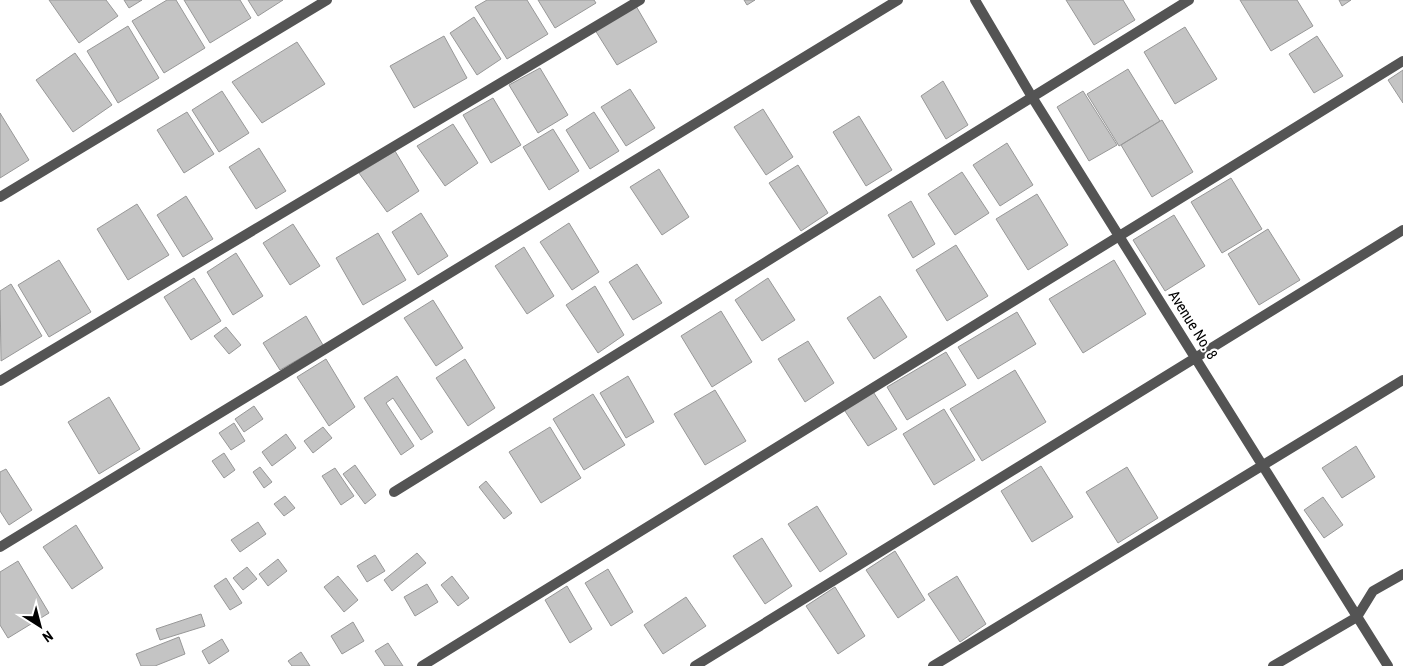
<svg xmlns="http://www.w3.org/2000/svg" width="1403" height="666" viewBox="0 0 1403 666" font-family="'Roboto Condensed',sans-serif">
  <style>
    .building { fill: #c4c4c4; stroke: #989898 }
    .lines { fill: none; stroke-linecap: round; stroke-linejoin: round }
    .street { stroke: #545454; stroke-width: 10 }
    .labels { text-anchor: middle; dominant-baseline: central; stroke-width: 4.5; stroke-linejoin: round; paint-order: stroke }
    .street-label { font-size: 15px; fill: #000; stroke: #fff }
  </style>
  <rect width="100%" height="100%" fill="#fff"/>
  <!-- building -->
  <path class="building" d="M49,0H106L118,16L79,43Z
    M124,0H142L129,8Z
    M167,0H176L205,48L164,73L132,21Z
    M184,0H240L251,18L210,43Z
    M248,0H283L258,16Z
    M487,0H527L548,34L507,59L475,7Z
    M538,0H594L596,3L555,28Z
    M744,0H755L747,5Z
    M1066,0H1123L1135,20L1094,45Z
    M1240,0H1297L1313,26L1271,51Z
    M1339,0H1351L1342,6Z
    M636,6L657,42L617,65L595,30Z
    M474,17L501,59L477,75L450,33Z
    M128,26L159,78L118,103L87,51Z
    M1185,27L1217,79L1175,104L1144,52Z
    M444,36L467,78L414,108L390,66Z
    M1317,36L1343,76L1314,93L1289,54Z
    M297,42L325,84L262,123L232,82Z
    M75,53L112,105L73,132L36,80Z
    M540,68L568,115L538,133L509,85Z
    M1128,69L1160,121L1119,146L1087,94Z
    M1403,70V103L1388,80Z
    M943,81L968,125L946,139L921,96Z
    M630,89L655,128L626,146L601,107Z
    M222,91L249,133L219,152L192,110Z
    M1083,91L1117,145L1089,161L1057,107Z
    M493,98L521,145L491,163L463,115Z
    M763,109L793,157L766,175L734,127Z
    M187,112L214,154L184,173L157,130Z
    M594,112L619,151L590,169L566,130Z
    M0,113L29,160L0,178Z
    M859,116L892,170L866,186L833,132Z
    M1162,120L1193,172L1152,197L1121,145Z
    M453,124L478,163L445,186L417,146Z
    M553,129L579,171L549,190L523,147Z
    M1007,143L1033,185L1000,206L973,165Z
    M259,148L286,191L256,209L229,167Z
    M395,151L419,191L387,212L359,173Z
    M798,165L828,213L801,231L769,183Z
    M659,169L689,217L662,235L630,187Z
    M962,172L989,213L955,235L928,194Z
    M1231,178L1262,229L1222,253L1191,202Z
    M1037,194L1068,245L1028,270L996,219Z
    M186,196L213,239L183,257L157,215Z
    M911,201L935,244L913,258L888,215Z
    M137,204L169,255L128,280L97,229Z
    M421,213L448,256L418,275L392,232Z
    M1174,215L1205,266L1165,291L1133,240Z
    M569,223L599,272L572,290L540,242Z
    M293,224L320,266L290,285L263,243Z
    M1268,229L1300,280L1259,305L1228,254Z
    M378,233L406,280L363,305L336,258Z
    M956,245L988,296L947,321L916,270Z
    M524,247L554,296L527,314L495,266Z
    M236,253L263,296L233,315L207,272Z
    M59,260L91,312L49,337L18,285Z
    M1114,260L1146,314L1083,353L1049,299Z
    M637,264L662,303L633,320L609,282Z
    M194,278L221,321L191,340L164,297Z
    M768,278L795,320L762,341L735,300Z
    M11,284L42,336L1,361L0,291Z
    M595,286L624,335L598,353L566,305Z
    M880,296L907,337L874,359L847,318Z
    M433,300L463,348L436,366L404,318Z
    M721,311L752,362L712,387L681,336Z
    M1017,312L1036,344L978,379L958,347Z
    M306,316L323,345L280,370L263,343Z
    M226,327L241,345L229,354L214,336Z
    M808,341L834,383L805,402L778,359Z
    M946,352L966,385L907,420L887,387Z
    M326,359L355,407L329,426L297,377Z
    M465,359L495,408L468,426L436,378Z
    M1015,370L1046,422L982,461L950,409Z
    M397,376L433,432L421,440L393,398L386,403L414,446L401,455L364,398Z
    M628,376L654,422L626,438L600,393Z
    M715,390L746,441L705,465L674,414Z
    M872,390L897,429L868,446L843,408Z
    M593,394L625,445L584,470L553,419Z
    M109,397L140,449L99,474L68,422Z
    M254,406L263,419L244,432L235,419Z
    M944,409L975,460L934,485L903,434Z
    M234,423L245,441L231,450L219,433Z
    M323,427L332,438L313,453L304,441Z
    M550,427L581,478L541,503L509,452Z
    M286,434L296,448L272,466L262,452Z
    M1356,446L1375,477L1342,498L1322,468Z
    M224,453L235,470L224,478L212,461Z
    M355,465L376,495L365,504L343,474Z
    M1041,466L1073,517L1032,542L1001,491Z
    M260,467L272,482L264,488L253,472Z
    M1127,467L1158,518L1118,543L1086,492Z
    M335,468L354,496L341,505L322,476Z
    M6,469L32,510L9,525L0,511V472Z
    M486,481L512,513L504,519L479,487Z
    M285,496L295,508L284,516L274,504Z
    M1323,497L1343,525L1324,538L1304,510Z
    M817,506L847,554L820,572L788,524Z
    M258,522L266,534L240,552L231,540Z
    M76,525L103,568L72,589L43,547Z
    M762,538L792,586L765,604L733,556Z
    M895,551L925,600L898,618L866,570Z
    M417,553L426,563L392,591L384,580Z
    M375,555L385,571L367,582L357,566Z
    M278,559L287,571L268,586L259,574Z
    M18,561L49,613L8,638L0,625V572Z
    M247,567L257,579L243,590L233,578Z
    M608,569L633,612L611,626L585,583Z
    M338,576L358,600L344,612L324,587Z
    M452,576L469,598L458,606L441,585Z
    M957,576L986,624L960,642L928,594Z
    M226,578L242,603L230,610L214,586Z
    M427,584L438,602L415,616L404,597Z
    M567,586L592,629L570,643L545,600Z
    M835,587L865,636L838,654L806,606Z
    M686,597L706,626L663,654L644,625Z
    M201,614L205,626L160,640L156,629Z
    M353,622L364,641L342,654L331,636Z
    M179,637L185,654L155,666H141L136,654Z
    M222,639L229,651L209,664L202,651Z
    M388,643L403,666H385L375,651Z
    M301,652L310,666H292L288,661Z"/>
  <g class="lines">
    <!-- street -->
    <path class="street" d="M975,0L1032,97L1388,666
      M0,197L327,0
      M0,381L640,0
      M394,492L1189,0
      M0,547L898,0
      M422,666L1403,61
      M695,666L1403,230
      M933,666L1403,380
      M1273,666L1357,617L1373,591L1403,574"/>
  </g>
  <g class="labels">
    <!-- street labels -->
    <g class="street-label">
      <text transform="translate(1193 325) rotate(58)">Avenue No. 8</text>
    </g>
  </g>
  <!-- north arrow -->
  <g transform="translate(40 626) rotate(144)" stroke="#ffffff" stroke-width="4" paint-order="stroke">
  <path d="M0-4L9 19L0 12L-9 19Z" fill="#000000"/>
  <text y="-8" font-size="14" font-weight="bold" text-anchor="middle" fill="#000000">N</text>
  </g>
</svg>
